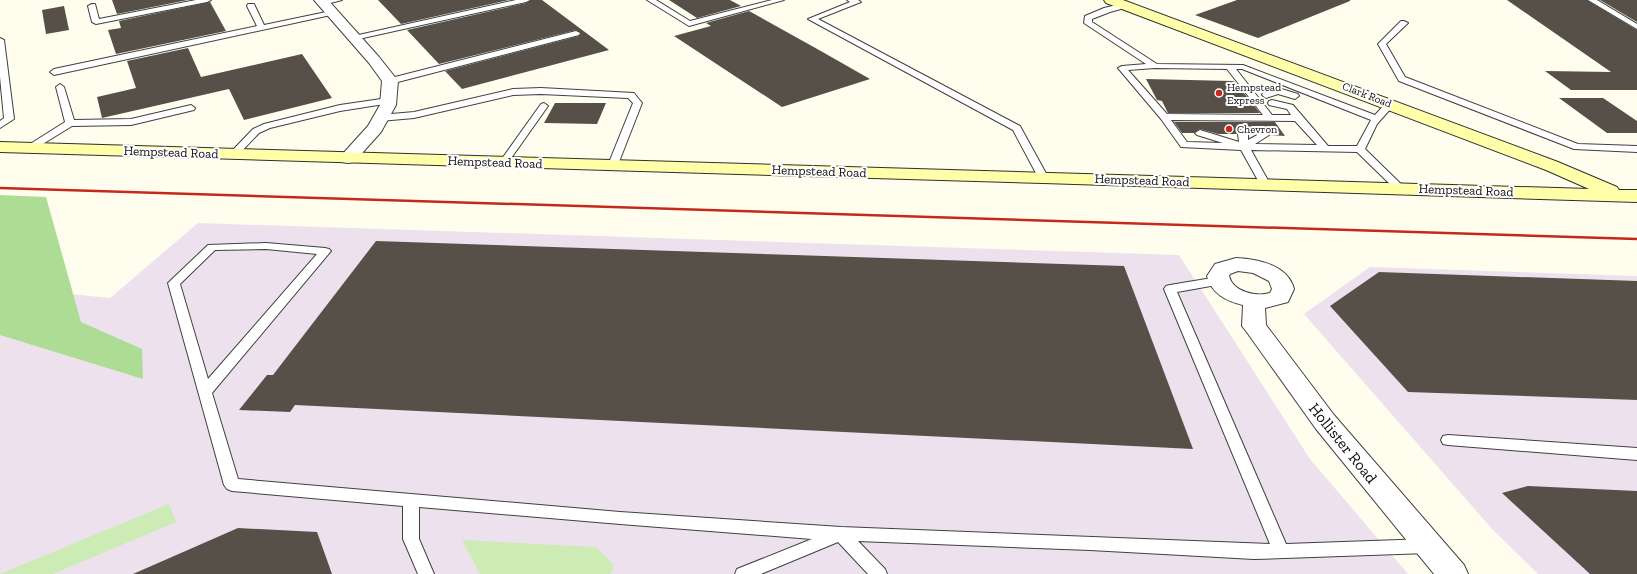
<svg xmlns="http://www.w3.org/2000/svg" width="1637" height="574" viewBox="0 0 1637 574" font-family="'Zilla Slab',serif">
  <style>
    .industrial { fill: #ede1ed }
    .green { fill: #ccebb5 }
    .forest { fill: #addd94 }
    .building { fill: #565049 }
    .lines { fill: none; stroke-linecap: round; stroke-linejoin: round }
    .lane-casing { stroke: #404040; stroke-width: 2 }
    .street-casing { stroke: #404040; stroke-width: 2 }
    .secondary-casing { stroke: #2f2f2f; stroke-width: 2 }
    .lane { fill: #fff; fill-rule: evenodd }
    .street { fill: #fff; fill-rule: evenodd }
    .secondary { fill: #ffffa9; fill-rule: evenodd }
    .rail { stroke: #c4291f; stroke-width: 2.5 }
    .poi-dot { fill: #c4291f; stroke: #fff; stroke-width: 1.5 }
    .labels { text-anchor: middle; dominant-baseline: central; stroke-width: 4; stroke-linejoin: round; paint-order: stroke }
    .far-poi-label { font-size: 11px; fill: #0d0d0d; stroke: #fff; text-anchor: start }
    .far-street-label { font-size: 11px; fill: #0d0d0d; stroke: #fff }
    .street-label { font-size: 13px; fill: #0d0d0d; stroke: #fff }
    .near-street-label { font-size: 16px; fill: #0d0d0d; stroke: #fff }
  </style>
  <rect width="100%" height="100%" fill="#fffdee"/>
  <!-- industrial -->
  <path class="industrial" d="M198,223L1179,255L1310,459L1408,574H0V287L110,298Z
    M1370,267L1637,276V574H1538L1493,530L1304,314Z"/>
  <!-- green -->
  <path class="green" d="M169,504L176,522L53,574H0Z
    M462,540L596,547L614,565L610,574H480Z"/>
  <!-- forest -->
  <path class="forest" d="M0,195L46,197L81,322L142,349L143,379L0,335Z"/>
  <!-- building -->
  <path class="building" d="M112,0H188L117,14Z
    M378,0H509L401,24Z
    M531,0H542L609,50L462,89L445,71L579,36L581,33L576,30L439,64L407,30L526,3Z
    M669,0H730L741,6L697,18Z
    M1237,0H1350V1L1258,38L1195,15Z
    M1507,0H1587L1637,30V90H1571L1545,71L1611,72Z
    M1600,0H1637V22Z
    M210,2L226,31L116,54L108,30L121,28L119,21Z
    M64,6L69,30L46,34L42,10Z
    M749,11L819,50L870,79L782,107L674,36L711,26L706,23Z
    M188,48L201,77L302,54L332,98L244,120L229,89L102,118L97,97L136,88L127,61Z
    M1146,79L1232,81L1235,82L1260,113H1168L1162,101L1157,100Z
    M1559,98H1603L1637,121V133H1607Z
    M555,103H606L597,124L544,123Z
    M1174,122H1275L1285,136L1270,135L1267,132L1250,135L1244,130L1237,134H1218L1200,129L1194,133H1182Z
    M376,241L1124,266L1193,449L295,405L290,412L239,410L267,375H273Z
    M1379,272L1637,281V400L1408,392L1330,306Z
    M1528,486L1637,491V574H1590L1502,493Z
    M238,528L317,532L332,574H133Z"/>
  <g class="lines">
    <defs>
      <path id="lane" d="M196,0H211L207,2L96,24L92,22L88,6L92,4H95L99,19Z
        M327,0H342L323,5L319,3Z
        M516,0H530L526,2L354,40L350,38L354,36Z
        M647,0H656L690,21L772,0H784L689,26Z
        M847,0H858L861,2L818,19L1020,126L1048,177L1047,179L1043,180L1038,177L1013,130L808,19L850,2Z
        M1588,0H1597L1637,24V29Z
        M1125,3L1129,5L1128,7L1110,12L1092,19V22L1157,64L1243,65L1375,115L1387,102H1393L1394,104L1393,106L1377,124L1365,149L1405,188L1400,191L1396,190L1357,152L1251,150L1270,184L1265,187L1260,184L1241,150L1181,147L1161,119L1118,68L1122,66L1146,64L1084,23L1085,16L1104,8ZM1155,68L1227,69L1263,115L1167,114L1128,70ZM1236,69H1242L1371,120L1357,146H1328L1293,105L1272,100L1269,101L1268,103L1269,105L1287,109L1291,115H1272ZM1171,120L1295,121L1317,145L1255,144L1269,135L1267,133H1261L1248,140V134L1243,131L1238,134L1239,142L1200,130L1195,133L1197,135L1223,143L1187,142Z
        M248,4H254L264,25L331,11L335,13L331,15L54,75L50,72L54,69L257,26L247,6Z
        M1401,21H1404L1408,23L1386,44L1405,77L1578,144L1637,146V152L1574,149L1399,81L1378,44Z
        M576,31L580,33L579,35L390,84L386,81L387,79Z
        M0,38L4,40L14,119L0,128V121L4,118L0,77Z
        M60,84L64,87L74,120L131,119L191,105L195,108L194,110L131,125L72,126L33,150H27L25,148L27,146L65,122L56,87Z
        M541,88L634,93L642,103L617,167L613,168L608,165L633,103L628,98L541,94L513,95L414,118L380,121L375,118L380,115L414,112L513,89Z
        M1278,88L1298,94L1299,96L1295,99L1278,94L1266,98L1262,95L1263,93Z
        M388,98L391,99L392,101L391,103L340,111L270,128L259,133L237,156H231L229,154L253,129L264,124L340,105Z
        M544,103L548,106L507,164H501L499,162L501,160L541,104Z
        M266,243L325,248L329,249L331,251L212,393L238,479L620,512L841,527L1270,544L1164,289L1166,286L1170,285L1218,277L1222,278L1224,281L1222,284L1177,292L1286,544L1428,539L1434,541L1436,546L1434,551L1428,553L1254,559L1090,550L858,541L885,569L887,574H868L838,542L761,574H735L737,569L812,539L620,524L419,507V539L434,574H418L403,539V506L232,491L227,489L224,485L168,283L208,245ZM266,249L317,254L208,379L180,284L215,250Z
        M1448,435L1637,448V460L1448,445L1443,444L1441,440L1443,436Z"/>
      <path id="street" d="M314,0H328L379,57L398,81L396,105L381,132L354,162L348,163L342,162L339,158L368,126L380,105L382,81L369,63Z
        M1236,258C1258,259 1288,265 1294,289L1288,302L1265,308L1266,325L1334,415L1464,565L1468,574H1434L1316,429L1246,331L1242,326L1243,305C1226,301 1212,294 1207,276L1215,264ZM1238,271L1253,273L1269,281L1272,289L1270,293C1256,297 1233,292 1229,276L1230,274Z"/>
      <path id="secondary" d="M1104,0H1123L1558,162L1617,187L1619,190H1637V202L1043,183L0,152V142L1589,189L1546,170L1106,3Z"/>
    </defs>
    <!-- lane casing -->
    <use href="#lane" class="lane-casing"/>
    <!-- street casing -->
    <use href="#street" class="street-casing"/>
    <!-- secondary casing -->
    <use href="#secondary" class="secondary-casing"/>
    <!-- lane -->
    <use href="#lane" class="lane"/>
    <!-- street -->
    <use href="#street" class="street"/>
    <!-- secondary -->
    <use href="#secondary" class="secondary"/>
    <!-- rail -->
    <path class="rail" d="M0,188L1637,239"/>
  </g>
  <!-- markers -->
  <g class="poi-dot">
    <circle cx="1219" cy="93" r="4"/>
    <circle cx="1229" cy="129" r="4"/>
  </g>
  <g class="labels">
    <!-- far-poi labels -->
    <g class="far-poi-label">
      <text x="1227" y="87">Hempstead<tspan x="1227" dy="13">Express</tspan></text>
      <text x="1237" y="129">Chevron</text>
    </g>
    <!-- far-street labels -->
    <g class="far-street-label">
      <text transform="translate(1367 95) rotate(21)">Clark Road</text>
    </g>
    <!-- street labels -->
    <g class="street-label">
      <text transform="translate(171 152) rotate(2)">Hempstead Road</text>
      <text transform="translate(495 162) rotate(2)">Hempstead Road</text>
      <text transform="translate(819 171) rotate(2)">Hempstead Road</text>
      <text transform="translate(1142 180) rotate(2)">Hempstead Road</text>
      <text transform="translate(1466 190) rotate(2)">Hempstead Road</text>
    </g>
    <!-- near-street labels -->
    <g class="near-street-label">
      <text transform="translate(1343 443) rotate(51)">Hollister Road</text>
    </g>
  </g>
</svg>
